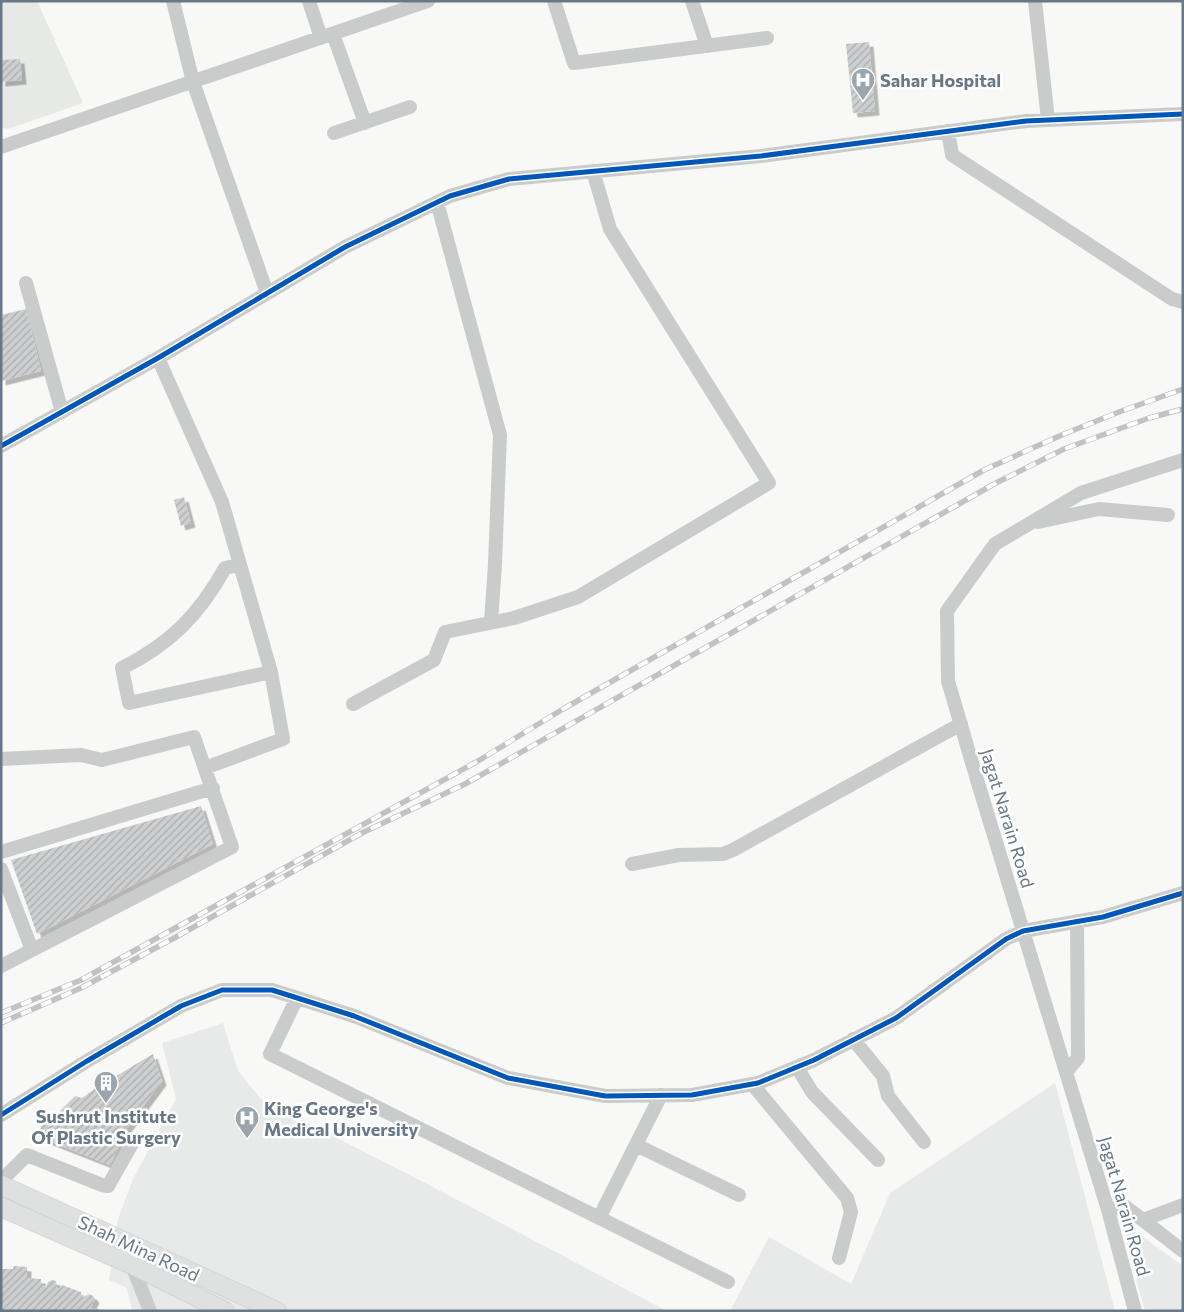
<svg xmlns="http://www.w3.org/2000/svg" width="1184" height="1312" viewBox="0 0 1184 1312" font-family="Commissioner,sans-serif">
  <style>
    .built { fill: #e8e9e9 }
    .park { fill: #e6e9e5 }
    .building { fill: url(#building-hatch); filter: url(#shadow) }
    .lines { fill: none; stroke-linecap: round; stroke-linejoin: round }
    .major-casing { stroke: #d4d5d5; stroke-width: 20 }
    .minor { stroke: #cacccc; stroke-width: 14 }
    .major { stroke: #dfe0e0; stroke-width: 18 }
    .rail-casing { stroke: #c0c2c3; stroke-width: 5.5 }
    .rail { stroke: #fff; stroke-width: 4; stroke-dasharray: 11; stroke-linecap: butt }
    .cycleway-casing { stroke: #fff; stroke-width: 8 }
    .cycleway { stroke: #0057b8; stroke-width: 5 }
    .labels { text-anchor: middle; dominant-baseline: central; stroke-width: 5; stroke-linejoin: round; paint-order: stroke }
    .poi-label { font-size: 18px; font-weight: bold; fill: #697886; stroke: #fff; text-anchor: start }
    .street-label { font-size: 18px; fill: #697886; stroke: #fff }
  </style>
  <defs>
    <pattern id="building-hatch" width="6" height="6" patternUnits="userSpaceOnUse" patternTransform="scale(1.25)"><rect width="6" height="6" fill="#cecfd0"/><path d="M-1 1l2-2M0 6l6-6M5 7l2-2" fill="none" stroke="#abadae"/></pattern>
    <filter id="shadow"><feDropShadow dx="4.5" dy="4.5" stdDeviation="0" flood-color="#0004"/></filter>
  </defs>
  <rect width="100%" height="100%" fill="#f8f8f7"/>
  <!-- built -->
  <path class="built" d="M223,1023L238,1071L261,1099L431,1186L667,1311H132L127,1288L109,1280L118,1219L133,1179L176,1099L162,1043Z
    M1055,1083L1115,1311H730L769,1237L851,1284L890,1193Z
    M1129,1227L1183,1266V1311H1145L1128,1249L1125,1237Z"/>
  <!-- park -->
  <path class="park" d="M1,1H37L83,103L8,129L1,127Z"/>
  <!-- building -->
  <path class="building" d="M869,42L875,111L853,113L846,44Z
    M20,59L22,80L1,82V60Z
    M26,309L41,371L1,381V315Z
    M184,497L191,523L181,526L174,500Z
    M201,806L213,844L37,934L11,860Z
    M153,1054L162,1081L127,1128L110,1165L36,1136L47,1117L55,1119L61,1110L75,1096L82,1098L93,1090Z
    M14,1266L27,1267V1278L41,1279V1285L46,1287L48,1282L52,1280L56,1281L57,1288L60,1289L62,1285L81,1292V1296L84,1297L89,1294L93,1296L95,1299L90,1308H98V1311H1V1269H13Z"/>
  <g class="lines">
    <defs>
      <path id="major" d="M1,1185L277,1311
        M1,1207L132,1265L225,1311"/>
    </defs>
    <!-- major casing -->
    <use href="#major" class="major-casing"/>
    <!-- minor -->
    <path class="minor" d="M173,1L193,82L267,293
      M309,1L321,38
      M554,1L574,63L767,38
      M692,1L707,46
      M1035,1L1048,120
      M333,34L365,123
      M948,131L952,155L1172,299L1183,302
      M334,133L410,107
      M1,147L428,1
      M437,202L500,435L495,564L491,622
      M26,283L62,412
      M158,358L222,502L271,672
      M1,446L158,358L345,247L450,196L509,179L761,156L1026,121L1183,114
      M1038,522L1099,509L1168,515
      M353,704L434,660L445,632L514,618L578,597L769,483L610,229L593,171
      M1,759L81,755L102,760L194,737L232,847L1,966
      M205,768L283,739L271,672L129,703L122,668C170,644 199,615 225,568L239,565
      M1,852L213,788
      M632,864L679,855L723,854L733,850L961,724
      M1,869L32,950
      M297,998L270,1054L728,1282
      M853,1039L883,1076L888,1096L924,1142
      M797,1067L812,1092L878,1160
      M1066,1072L1078,1058L1077,921
      M752,1084L847,1198L851,1212L839,1258
      M1,1115L87,1061L181,1006L222,990H272L354,1016L508,1078L605,1096L692,1095L758,1083L814,1060L896,1018L1006,939L1023,931L1103,917L1183,893
      M636,1145L739,1195
      M1,1181L27,1155L102,1185L108,1186L133,1142
      M1108,1210L1126,1207L1183,1251
      M599,1218L661,1095
      M1143,1220L1183,1205
      M134,1260L132,1265L150,1311
      M1135,1311L1108,1210L978,783L948,681L947,611L995,544L1081,493L1183,460"/>
    <!-- major -->
    <use href="#major" class="major"/>
    <defs>
      <path id="rail" d="M1,1013L81,980L478,761L563,709L984,470L1064,434L1119,412L1183,389
        M1,1023L81,988L176,937L362,833L465,784L996,483L1064,449L1149,418L1183,409"/>
    </defs>
    <!-- rail casing -->
    <use href="#rail" class="rail-casing"/>
    <!-- rail -->
    <use href="#rail" class="rail"/>
    <defs>
      <path id="cycleway" d="M1,446L158,358L345,247L450,196L509,179L761,156L1026,121L1183,114
        M1,1115L87,1061L181,1006L222,990H272L354,1016L508,1078L605,1096L692,1095L758,1083L814,1060L896,1018L1006,939L1023,931L1103,917L1183,893"/>
    </defs>
    <!-- cycleway casing -->
    <use href="#cycleway" class="cycleway-casing"/>
    <!-- cycleway -->
    <use href="#cycleway" class="cycleway"/>
  </g>
  <!-- icons -->
  <defs>
    <symbol id="hospital-pin" viewBox="-11 -11 22 30"><path d="M0 17L-7.5 6A9.5 9.5 0 1 1 7.5 6Z" fill="#9ba5ae" stroke="#fff"/><path d="M-5-5h3v3.5h4V-5h3V5h-3V1.5h-4V5h-3Z" fill="#fff"/></symbol>
    <symbol id="building-pin" viewBox="-11 -11 22 30"><path d="M0 17L-7.5 6A9.5 9.5 0 1 1 7.5 6Z" fill="#9ba5ae" stroke="#fff"/><path d="M-4-6H4V6H1V3H-1V6H-4ZM-2.5-4.3h1.7v1.8h-1.7ZM.8-4.3h1.7v1.8H.8ZM-2.5-1h1.7V.8h-1.7ZM.8-1h1.7V.8H.8Z" fill="#fff"/></symbol>
  </defs>
  <g fill-rule="evenodd">
    <use href="#hospital-pin" x="849" y="66" width="28" height="38"/>
    <use href="#building-pin" x="92" y="1069" width="28" height="38"/>
    <use href="#hospital-pin" x="233" y="1104" width="28" height="38"/>
  </g>
  <g class="labels">
    <!-- poi labels -->
    <g class="poi-label">
      <text x="880" y="80">Sahar Hospital</text>
      <text x="264" y="1108">King George's<tspan x="264" dy="21">Medical University</tspan></text>
      <text x="106" y="1116" text-anchor="middle">Sushrut Institute<tspan x="106" dy="21">Of Plastic Surgery</tspan></text>
    </g>
    <!-- street labels -->
    <g class="street-label">
      <text transform="translate(1008 818) rotate(73)">Jagat Narain Road</text>
      <text transform="translate(1125 1206) rotate(74)">Jagat Narain Road</text>
      <text transform="translate(139 1248) rotate(25)">Shah Mina Road</text>
    </g>
  </g>
  <!-- border -->
  <rect width="1184" height="1312" fill="none" stroke="#697886" stroke-width="5"/>
</svg>
